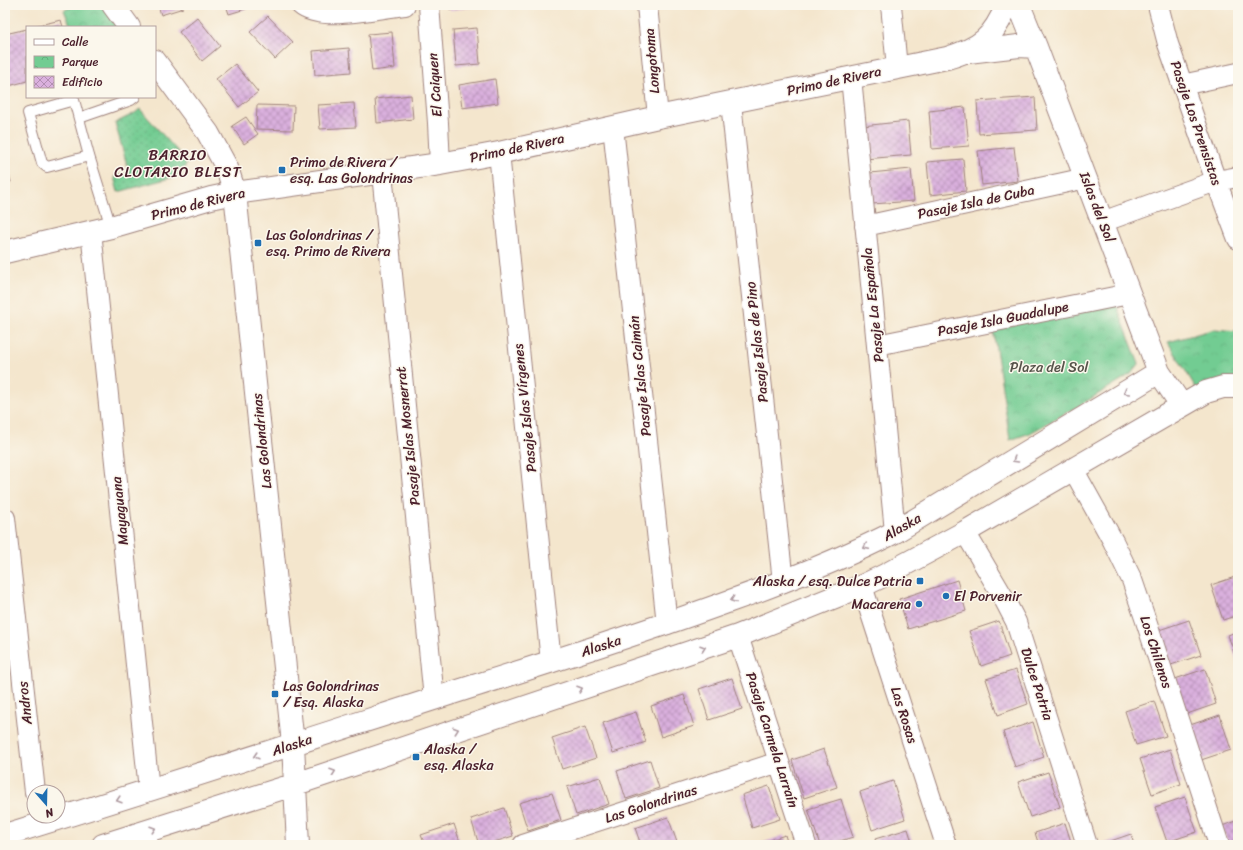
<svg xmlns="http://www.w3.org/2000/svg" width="1243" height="850" viewBox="0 0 1243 850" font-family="Sriracha,sans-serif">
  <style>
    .grass { fill: url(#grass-dots); stroke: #5e765e }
    .park { fill: url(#park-crowns); stroke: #5e765e }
    .building { fill: url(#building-cross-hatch) }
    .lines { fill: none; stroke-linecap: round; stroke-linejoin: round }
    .lane-casing { stroke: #9f827c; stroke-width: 12 }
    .street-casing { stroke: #9f827c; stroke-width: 22 }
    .secondary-casing { stroke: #9f827c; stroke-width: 24 }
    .lane { stroke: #fff; stroke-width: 10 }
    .street { stroke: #fff; stroke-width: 20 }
    .secondary { stroke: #fff; stroke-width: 22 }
    .oneway { stroke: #ae9aa0 }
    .poi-dot { fill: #1f6fb2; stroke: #fbf7ec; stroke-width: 1.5 }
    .labels { text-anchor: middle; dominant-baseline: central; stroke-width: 3; stroke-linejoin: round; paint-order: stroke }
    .street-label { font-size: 14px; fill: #4a1f2b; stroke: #fbf7ec }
    .poi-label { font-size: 14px; fill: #4a1f2b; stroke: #fbf7ec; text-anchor: start }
    .park-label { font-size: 14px; fill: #56534a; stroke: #fbf7ec }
    .neighbourhood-label { font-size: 15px; letter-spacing: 1px; fill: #4a1f2b; stroke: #fbf7ec }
  </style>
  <defs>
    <pattern id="grass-dots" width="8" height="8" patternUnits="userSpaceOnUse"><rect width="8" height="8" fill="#72cc92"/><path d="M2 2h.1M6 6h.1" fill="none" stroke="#64af7e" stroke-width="1.8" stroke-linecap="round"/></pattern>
    <pattern id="park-crowns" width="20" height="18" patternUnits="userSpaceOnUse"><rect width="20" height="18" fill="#72cc92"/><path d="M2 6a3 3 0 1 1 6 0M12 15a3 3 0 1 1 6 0" fill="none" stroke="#64af7e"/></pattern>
    <pattern id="building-cross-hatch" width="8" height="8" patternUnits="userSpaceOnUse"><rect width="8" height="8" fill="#dab0de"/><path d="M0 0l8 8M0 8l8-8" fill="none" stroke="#b38fb4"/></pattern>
  </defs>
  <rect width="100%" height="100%" fill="#fbf7ec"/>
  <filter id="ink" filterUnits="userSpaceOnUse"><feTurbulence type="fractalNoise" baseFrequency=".025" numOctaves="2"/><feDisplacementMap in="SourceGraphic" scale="8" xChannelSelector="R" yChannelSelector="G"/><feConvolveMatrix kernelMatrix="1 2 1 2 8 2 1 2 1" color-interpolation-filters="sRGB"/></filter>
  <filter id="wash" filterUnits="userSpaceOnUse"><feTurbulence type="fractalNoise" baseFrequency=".012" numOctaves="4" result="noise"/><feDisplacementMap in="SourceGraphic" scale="16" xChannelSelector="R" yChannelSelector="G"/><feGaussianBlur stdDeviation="0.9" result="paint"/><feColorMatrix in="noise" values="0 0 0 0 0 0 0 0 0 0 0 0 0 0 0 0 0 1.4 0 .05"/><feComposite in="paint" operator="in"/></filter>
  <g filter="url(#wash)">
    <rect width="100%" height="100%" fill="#f4e6cd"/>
    <!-- grass -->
    <path class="grass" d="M140,109L187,162L181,175L118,192L114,177L129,172L115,123L135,113Z"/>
    <!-- park -->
    <path class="park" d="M77,5H104L117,27H71L64,10Z
      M1116,304L1139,364L1131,374L1082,404L1030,433L1010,440L993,329Z
      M1215,329L1238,331V380L1196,388L1168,342Z"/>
    <g id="blocks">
      <!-- building -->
      <path class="building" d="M158,5H183V8L161,15Z
        M226,5H252V7L229,14Z
        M450,5H474V7L450,10Z
        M268,16L293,42L275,59L250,32Z
        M197,17L220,46L202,61L179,32Z
        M61,20L63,27H35V26Z
        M477,28L480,64L456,66L453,30Z
        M27,29V81L5,87V34Z
        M392,32L395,68L372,71L368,34Z
        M349,48L351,72L315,75L313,51Z
        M235,64L258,92L239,107L216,79Z
        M495,79L498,103L462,108L459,85Z
        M411,95L413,119L377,123L375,99Z
        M1035,97L1037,130L979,134L977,101Z
        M354,103L356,127L320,129L318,105Z
        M257,105L294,106L293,130L256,129Z
        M965,107L969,146L932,149L929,111Z
        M246,117L258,134L244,144L232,126Z
        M908,121L911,155L865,159L862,126Z
        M1014,147L1018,181L982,185L978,151Z
        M963,159L966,191L930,195L927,162Z
        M5,161L11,182L5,183Z
        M911,169L914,201L872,204L870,173Z
        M1238,576V615L1223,620L1211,585Z
        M957,580L966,611L908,629L899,599Z
        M1189,620L1201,655L1171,665L1159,630Z
        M999,621L1010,656L981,666L969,631Z
        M1238,631V664L1228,635Z
        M1205,669L1216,704L1187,714L1175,679Z
        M1016,670L1028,704L998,715L986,679Z
        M732,678L742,709L709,720L699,689Z
        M684,695L694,726L661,737L651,706Z
        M1154,701L1166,736L1136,745L1125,711Z
        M636,712L646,742L613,753L603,723Z
        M1220,715L1231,750L1201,760L1190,725Z
        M1033,722L1044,757L1015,767L1003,732Z
        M585,727L596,758L562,769L552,738Z
        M824,749L837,787L804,798L792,760Z
        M1170,749L1181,784L1152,794L1140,759Z
        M650,760L659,788L626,799L617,771Z
        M1048,772L1060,807L1030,817L1018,782Z
        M600,777L609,804L576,815L567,787Z
        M893,781L905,819L872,830L860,792Z
        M769,786L780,819L752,828L742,795Z
        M552,793L561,820L528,831L519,803Z
        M1185,797L1197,832L1167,842L1155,807Z
        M841,799L853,837L827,845H820L808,809Z
        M504,808L513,836L485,845H479L471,819Z
        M668,817L678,845H641L635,828Z
        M1238,820V845H1228L1222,826Z
        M1065,823L1072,845H1039L1035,833Z
        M454,824L461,845H425L421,835Z
        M908,829L913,845H877L875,839Z
        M1131,834L1134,845H1099Z
        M785,835L788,845H756Z"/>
    </g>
  </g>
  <g filter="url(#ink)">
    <use href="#blocks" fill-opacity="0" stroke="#9f827c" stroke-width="1"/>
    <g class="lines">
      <defs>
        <path id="lane" d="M79,118L131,100L135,97
          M89,156L47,167L42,163L28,113L74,100L89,156L111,227"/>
        <path id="street" d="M301,5C320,22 380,8 405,5
          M429,5L438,123L440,164
          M647,5L658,117
          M891,5L897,68
          M1158,5L1168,44L1216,181L1238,239
          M851,77L895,532
          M1182,85L1238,73
          M731,103L783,582
          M613,127L667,624
          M499,153L551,662
          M382,173L434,699
          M1102,222L1216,181L1238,177
          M865,226L1086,178
          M91,231L149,790
          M877,345L1129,294
          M1073,469L1113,541L1132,580L1145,618L1219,845
          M5,518L35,792
          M965,532L1002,595L1016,622L1087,845
          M862,586L946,845
          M738,636L806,845
          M523,845L779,762"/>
        <path id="secondary" d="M113,5L129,27
          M1019,5L1036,47L1159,372L1182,406
          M968,52L1019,46L1036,47
          M155,61L208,133L227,168L235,193L293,744L298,845
          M5,252L111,227L211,198L235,193L440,164L499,153L658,117L947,58C981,48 993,38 1007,5
          M5,835C162,787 318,736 474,686C560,659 645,632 730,601C786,581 842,559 895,532L1159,372
          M103,845L296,784L738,636L862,586L885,575L965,532L1206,392L1223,387H1238"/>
      </defs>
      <!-- lane casing -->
      <use href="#lane" class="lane-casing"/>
      <!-- street casing -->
      <use href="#street" class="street-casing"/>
      <!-- secondary casing -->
      <use href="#secondary" class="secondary-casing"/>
      <!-- lane -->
      <use href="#lane" class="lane"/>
      <!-- street -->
      <use href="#street" class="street"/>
      <!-- secondary -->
      <use href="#secondary" class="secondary"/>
    </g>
    <!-- one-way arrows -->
    <defs><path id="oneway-chevron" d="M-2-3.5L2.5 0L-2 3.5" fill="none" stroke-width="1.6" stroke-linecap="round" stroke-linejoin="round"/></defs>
    <g class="oneway">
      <use href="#oneway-chevron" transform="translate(1126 392) rotate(149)"/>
      <use href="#oneway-chevron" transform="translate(1015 460) rotate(149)"/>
      <use href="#oneway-chevron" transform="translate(866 547) rotate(154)"/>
      <use href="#oneway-chevron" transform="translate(733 600) rotate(160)"/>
      <use href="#oneway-chevron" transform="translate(703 648) rotate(-19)"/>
      <use href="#oneway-chevron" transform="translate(580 689) rotate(-19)"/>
      <use href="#oneway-chevron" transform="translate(456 730) rotate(-19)"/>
      <use href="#oneway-chevron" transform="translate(256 756) rotate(162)"/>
      <use href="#oneway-chevron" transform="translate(333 772) rotate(-19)"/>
      <use href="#oneway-chevron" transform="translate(119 800) rotate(163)"/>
      <use href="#oneway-chevron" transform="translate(153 829) rotate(-18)"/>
    </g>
  </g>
  <!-- markers -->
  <g class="poi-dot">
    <rect x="278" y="166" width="8" height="8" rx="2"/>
    <rect x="254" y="239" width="8" height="8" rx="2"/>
    <rect x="916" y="577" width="8" height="8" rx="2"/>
    <circle cx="946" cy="596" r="4"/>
    <circle cx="919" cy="604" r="4"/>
    <rect x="271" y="690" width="8" height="8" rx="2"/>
    <rect x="412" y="753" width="8" height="8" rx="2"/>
  </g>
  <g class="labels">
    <!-- street labels -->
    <g class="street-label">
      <text transform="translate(652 61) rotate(-95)">Longotoma</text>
      <text transform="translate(834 81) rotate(-12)">Primo de Rivera</text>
      <text transform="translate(435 85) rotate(-94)">El Caiquen</text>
      <text transform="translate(1196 123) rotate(71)">Pasaje Los Prensistas</text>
      <text transform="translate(517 148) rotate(-12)">Primo de Rivera</text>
      <text transform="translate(976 202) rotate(-12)">Pasaje Isla de Cuba</text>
      <text transform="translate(198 204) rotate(-14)">Primo de Rivera</text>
      <text transform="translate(1097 207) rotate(69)">Islas del Sol</text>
      <text transform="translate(873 305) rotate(-96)">Pasaje La Española</text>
      <text transform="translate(1003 319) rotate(-11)">Pasaje Isla Guadalupe</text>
      <text transform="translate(757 342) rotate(-96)">Pasaje Islas de Pino</text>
      <text transform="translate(640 376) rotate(-96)">Pasaje Islas Caimán</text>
      <text transform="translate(525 408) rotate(-96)">Pasaje Islas Vírgenes</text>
      <text transform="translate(408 436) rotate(-96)">Pasaje Islas Mosnerrat</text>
      <text transform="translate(262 441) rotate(-96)">Las Golondrinas</text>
      <text transform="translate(120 511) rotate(-96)">Mayaguana</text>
      <text transform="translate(902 527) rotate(-30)">Alaska</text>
      <text transform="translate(601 646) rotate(-18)">Alaska</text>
      <text transform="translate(1156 652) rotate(72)">Los Chilenos</text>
      <text transform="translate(1037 684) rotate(72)">Dulce Patria</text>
      <text transform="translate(25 703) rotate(-96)">Andros</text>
      <text transform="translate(904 715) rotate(72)">Las Rosas</text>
      <text transform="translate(772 740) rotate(72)">Pasaje Carmela Larraín</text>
      <text transform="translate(292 745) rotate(-18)">Alaska</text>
      <text transform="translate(651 804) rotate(-18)">Las Golondrinas</text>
    </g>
    <!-- poi labels -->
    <g class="poi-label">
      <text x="290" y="162">Primo de Rivera /<tspan x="290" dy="16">esq. Las Golondrinas</tspan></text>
      <text x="266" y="235">Las Golondrinas /<tspan x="266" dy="16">esq. Primo de Rivera</tspan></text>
      <text x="912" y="581" text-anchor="end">Alaska / esq. Dulce Patria</text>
      <text x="954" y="596">El Porvenir</text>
      <text x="911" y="604" text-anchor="end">Macarena</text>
      <text x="283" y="686">Las Golondrinas<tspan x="283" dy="16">/ Esq. Alaska</tspan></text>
      <text x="424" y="749">Alaska /<tspan x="424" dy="16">esq. Alaska</tspan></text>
    </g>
    <!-- park labels -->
    <g class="park-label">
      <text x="1049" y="367">Plaza del Sol</text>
    </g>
    <!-- neighbourhood labels -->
    <g class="neighbourhood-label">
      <text x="178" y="155">BARRIO<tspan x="178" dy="17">CLOTARIO BLEST</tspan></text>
    </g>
  </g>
  <!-- margin -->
  <rect width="1243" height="850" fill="none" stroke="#fbf7ec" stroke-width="20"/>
  <!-- legend -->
  <rect x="26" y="26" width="130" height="72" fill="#fbf7ec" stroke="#b4a19f"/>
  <rect x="34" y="39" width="20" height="6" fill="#ffffff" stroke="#b4a19f"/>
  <text x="62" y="46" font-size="12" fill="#4a1f2b">Calle</text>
  <rect x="34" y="56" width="20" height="12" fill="url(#park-crowns)" stroke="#b4a19f"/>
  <text x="62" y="66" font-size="12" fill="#4a1f2b">Parque</text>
  <rect x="34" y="76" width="20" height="12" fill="url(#building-cross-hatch)" stroke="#b4a19f"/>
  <text x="62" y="86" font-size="12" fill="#4a1f2b">Edificio</text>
  <!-- north arrow -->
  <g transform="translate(46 804) rotate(160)"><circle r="19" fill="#fbf7ec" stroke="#b4a19f"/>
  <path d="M0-3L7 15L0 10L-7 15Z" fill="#1f6fb2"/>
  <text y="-6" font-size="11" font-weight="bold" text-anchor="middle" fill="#4a1f2b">N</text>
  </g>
</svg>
